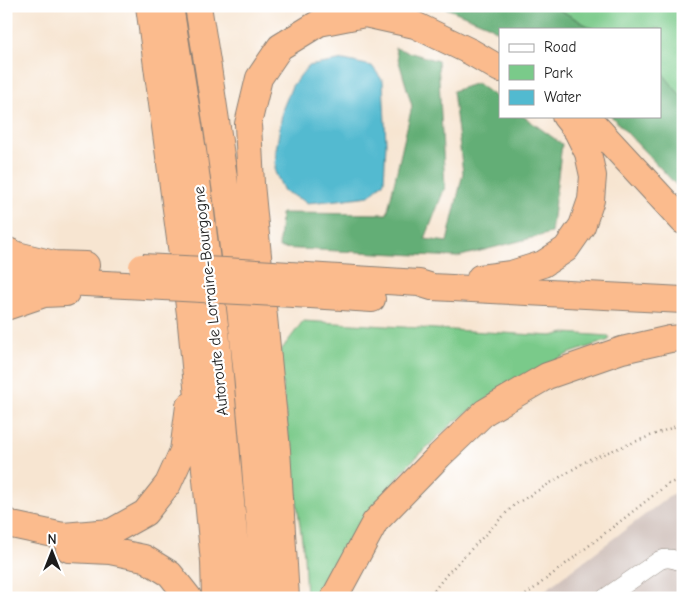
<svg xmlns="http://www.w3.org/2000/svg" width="689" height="604" viewBox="0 0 689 604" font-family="'Comic Neue',sans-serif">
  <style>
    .industrial { fill: #cfc0ba }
    .green { fill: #7aca8a; stroke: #4b7353 }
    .forest { fill: #63ae76; stroke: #406549 }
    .water { fill: #52bad0; stroke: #376b76 }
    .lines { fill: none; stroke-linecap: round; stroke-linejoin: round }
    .minor-casing { stroke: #8a8076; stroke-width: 19 }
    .highway-casing { stroke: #8a8076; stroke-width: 28 }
    .path { stroke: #8a8076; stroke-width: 2.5; stroke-dasharray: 1 4; stroke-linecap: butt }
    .minor { stroke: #fff; stroke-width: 18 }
    .highway { stroke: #fbbb8d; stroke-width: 26 }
    .highway-bridge-casing { stroke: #8a8076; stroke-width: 28; stroke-linecap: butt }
    .highway-bridge { stroke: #fbbb8d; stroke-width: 26 }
    .labels { text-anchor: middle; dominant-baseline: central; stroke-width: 4.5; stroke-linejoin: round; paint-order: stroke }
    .street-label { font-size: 16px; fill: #1c1c1c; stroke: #fff }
  </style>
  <rect width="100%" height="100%" fill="#fff"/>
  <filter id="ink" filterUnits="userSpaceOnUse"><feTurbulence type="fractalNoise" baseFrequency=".02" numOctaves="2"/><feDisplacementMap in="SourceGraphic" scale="10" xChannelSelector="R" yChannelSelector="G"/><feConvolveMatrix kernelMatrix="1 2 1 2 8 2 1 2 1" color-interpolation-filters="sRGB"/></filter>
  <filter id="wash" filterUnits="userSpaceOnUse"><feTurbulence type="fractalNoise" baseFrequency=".0096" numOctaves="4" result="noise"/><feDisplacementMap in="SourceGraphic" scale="20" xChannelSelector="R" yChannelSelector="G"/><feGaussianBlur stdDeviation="1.12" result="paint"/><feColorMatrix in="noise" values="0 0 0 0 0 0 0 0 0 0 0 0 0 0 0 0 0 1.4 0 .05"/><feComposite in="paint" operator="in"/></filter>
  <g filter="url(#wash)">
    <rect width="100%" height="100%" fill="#f7e5d1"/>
    <!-- industrial -->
    <path class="industrial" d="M683,490V598H535L671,495Z"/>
    <!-- green -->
    <path class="green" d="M553,6H683V99L660,70V29H593Z
      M303,321L552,336L565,333L609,336V340L568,354L506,386L454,422L409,464L376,505L324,598H306L304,555L288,438L279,353Z"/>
    <!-- forest -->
    <path class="forest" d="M441,6H553L593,29H500V33L490,26Z
      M395,48L438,61L445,187L425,239L447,242L463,173L453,91L477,83L500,100V116H523L562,144L551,233L457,257L279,248L281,213L387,214L412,106Z
      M660,70L683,99V192L611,116H660Z"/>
    <!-- water -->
    <path class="water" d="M344,60L372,66L383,81L386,143L384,182L369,196L338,200L308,203L284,191L275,172L276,150L283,108L292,86L308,66Z"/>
  </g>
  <g filter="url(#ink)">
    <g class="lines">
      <defs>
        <path id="minor" d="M605,598L660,560C668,557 674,559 683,562"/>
        <path id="highway" d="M149,6L190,314L214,562L215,598
          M170,6L194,157L217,341L236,559L238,598
          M198,6C231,202 253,400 264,598
          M586,116L683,221
          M6,250L17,255L54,264L86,265
          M307,276L419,283L432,287L683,300
          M480,278L511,274L543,264L566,249L582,226L591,200L593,176L588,153L577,131L565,116
          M6,279L145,286
          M311,295L372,299
          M6,307L44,294L66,293
          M6,521L12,525L63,536L111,532L145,513L168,484L183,451L189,406
          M69,549L110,551L144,558L170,574L189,598
          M286,598L277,450L251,184L248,124L259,78L280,47L319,23L365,14L415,25L471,52L500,69
          M334,598L375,522L439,456L485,412L547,376L622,350L670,339L683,338"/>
      </defs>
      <!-- minor casing -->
      <use href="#minor" class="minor-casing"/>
      <!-- highway casing -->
      <use href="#highway" class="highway-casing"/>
      <!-- path -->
      <path class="path" d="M428,598L447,574L514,505L590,459L679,425H683
        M522,598L668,484L683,478"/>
      <!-- minor -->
      <use href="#minor" class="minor"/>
      <!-- highway -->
      <use href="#highway" class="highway"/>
      <defs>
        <path id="highway-bridge" d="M142,267L225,271L307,276
          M145,286L311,295"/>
      </defs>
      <!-- highway-bridge casing -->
      <use href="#highway-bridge" class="highway-bridge-casing"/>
      <!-- highway-bridge -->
      <use href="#highway-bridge" class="highway-bridge"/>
    </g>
  </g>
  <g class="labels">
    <!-- street labels -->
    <g class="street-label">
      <text transform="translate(211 301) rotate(-96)">Autoroute de Lorraine-Bourgogne</text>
    </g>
  </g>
  <!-- margin -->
  <rect width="689" height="604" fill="none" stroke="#fff" stroke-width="25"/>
  <!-- legend -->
  <rect x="499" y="28" width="162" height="90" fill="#ffffff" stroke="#a4a4a4"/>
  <rect x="509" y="44" width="25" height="8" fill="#ffffff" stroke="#a4a4a4"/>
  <text x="544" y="52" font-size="15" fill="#1c1c1c">Road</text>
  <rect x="509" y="65" width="25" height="15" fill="#7aca8a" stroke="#a4a4a4"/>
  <text x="544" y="78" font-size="15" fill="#1c1c1c">Park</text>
  <rect x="509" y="90" width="25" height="15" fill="#52bad0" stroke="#a4a4a4"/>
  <text x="544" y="102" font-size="15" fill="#1c1c1c">Water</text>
  <!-- north arrow -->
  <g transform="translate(52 552)" stroke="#ffffff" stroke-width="4" paint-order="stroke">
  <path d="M0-4L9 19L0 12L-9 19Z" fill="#1c1c1c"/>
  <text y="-8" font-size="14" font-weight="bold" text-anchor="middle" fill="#1c1c1c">N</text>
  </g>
</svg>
